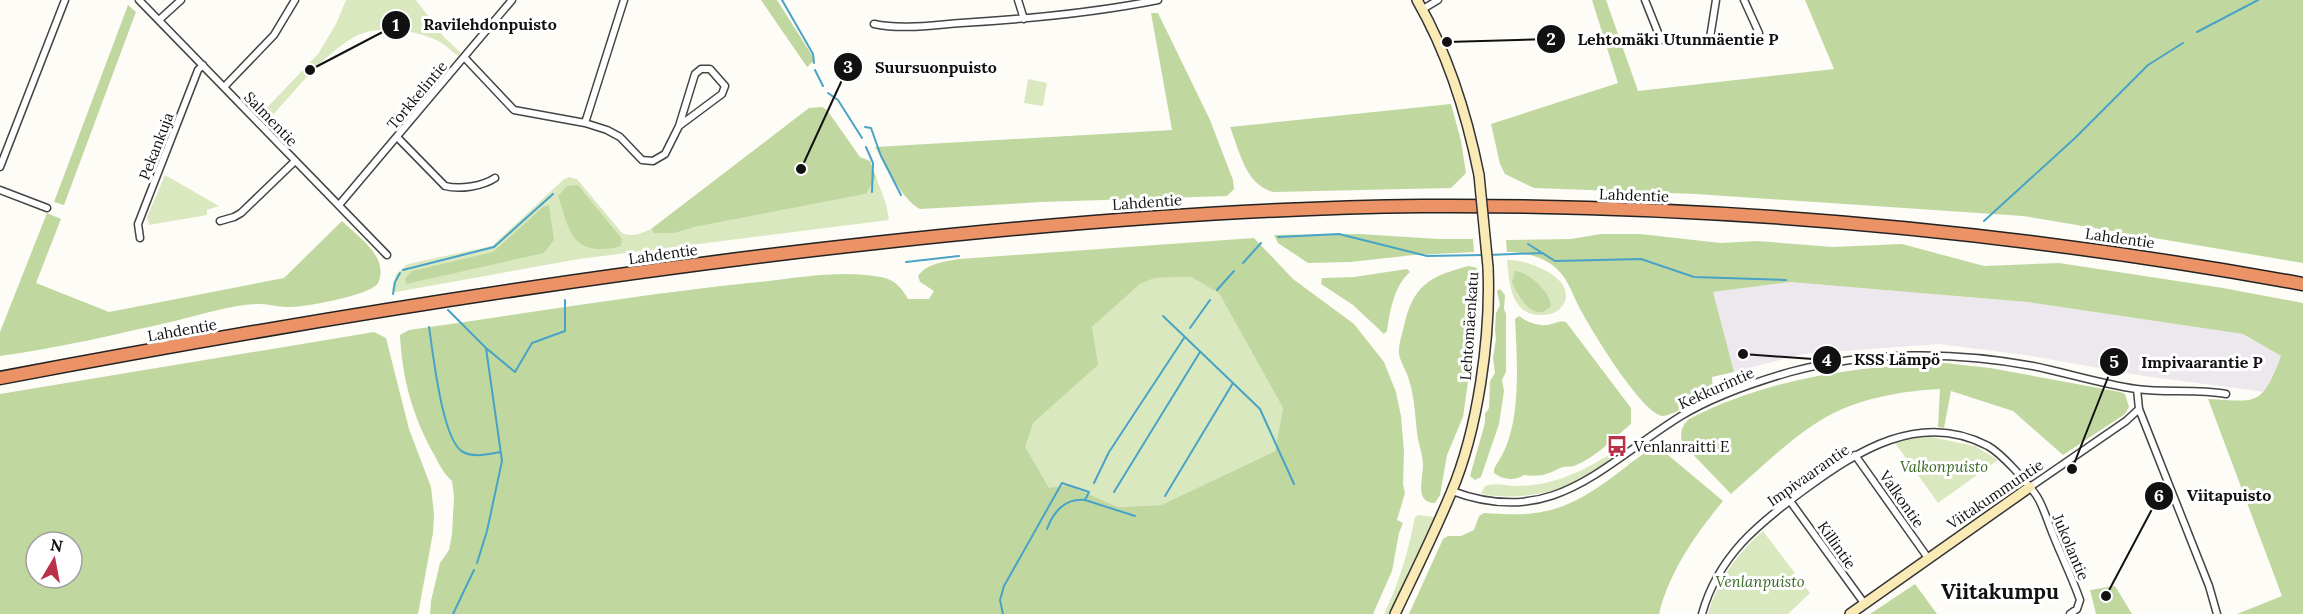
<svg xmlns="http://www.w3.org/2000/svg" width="2303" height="614" viewBox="0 0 2303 614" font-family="Lora,serif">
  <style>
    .industrial { fill: #ede7ee }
    .green { fill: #dae8c0 }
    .forest { fill: #c0d8a0; fill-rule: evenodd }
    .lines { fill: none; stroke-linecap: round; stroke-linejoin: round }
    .stream { stroke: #48a3c6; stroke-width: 2 }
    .street-casing { stroke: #444; stroke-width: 9 }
    .secondary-casing { stroke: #333; stroke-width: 12 }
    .highway-casing { stroke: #222; stroke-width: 15 }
    .street { stroke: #fff; stroke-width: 6 }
    .secondary { stroke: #faeab5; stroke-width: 9 }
    .highway { stroke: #eb9367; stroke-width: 12 }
    .secondary-bridge-casing { stroke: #333; stroke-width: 12; stroke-linecap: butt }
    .secondary-bridge { stroke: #faeab5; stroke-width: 9 }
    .labels { text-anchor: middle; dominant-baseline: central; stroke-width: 6; stroke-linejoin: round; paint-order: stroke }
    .street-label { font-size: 15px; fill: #111; stroke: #fff }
    .poi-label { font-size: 15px; fill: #111; stroke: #fff; text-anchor: start }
    .park-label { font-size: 15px; font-style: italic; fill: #3a6624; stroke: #fff }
    .district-label { font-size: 21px; font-weight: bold; fill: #111; stroke: #fff }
    .leader { fill: none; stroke: #111; stroke-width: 2 }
    .callout-dot { fill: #111; stroke: #fff; stroke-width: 2 }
    .mark-label { font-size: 18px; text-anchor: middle; font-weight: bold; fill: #fff }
    .callout-label { font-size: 16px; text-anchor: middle; font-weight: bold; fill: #111; stroke: #fff; stroke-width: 6; stroke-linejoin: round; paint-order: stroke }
  </style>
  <rect width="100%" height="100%" fill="#fefcf6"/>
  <!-- industrial -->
  <path class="industrial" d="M1790,282L2027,302L2243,334L2281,356L2265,392L2144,376L2025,355L1938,344L1803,354L1734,372L1712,292Z"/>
  <!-- green -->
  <path class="green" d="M346,0H416L444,37L461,53L458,56C452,52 446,45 440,42C416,29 378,24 354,37C320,57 294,93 267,121L260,115L318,54L336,24Z
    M1028,79L1047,83L1043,106L1024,103Z
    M165,175L219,206L207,210V215L149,225L147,217Z
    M569,177L577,179L622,233C633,238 641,233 651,229L654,233H675L695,227L866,194L876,177L886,204L889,220L579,259L396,292L392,290L396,274L408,264L492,246L563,180Z
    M1507,260C1526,259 1579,278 1563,305C1559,312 1550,315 1542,315C1511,316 1509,283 1507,260Z
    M1191,277L1219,292L1283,408L1275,451L1161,505L1118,507L1068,485L1049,489L1031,475L1013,422L1092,327L1140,284L1155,278Z
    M1931,437L1975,446L1998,460L1938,503L1895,443L1911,438Z
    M1612,453L1613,455C1584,490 1525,502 1481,494L1485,486C1495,482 1508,486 1518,486C1555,485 1581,472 1612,453Z
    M1418,515L1434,517L1389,614H1384C1401,578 1407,555 1415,517Z
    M1763,531L1810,593L1788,614H1708C1718,580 1737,554 1763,531Z"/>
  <!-- forest -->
  <path class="forest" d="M761,0H777L815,60L807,67Z
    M1592,0H1606L1638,91L1834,69L1805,0H2303V263L2023,216L1696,194L1534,188L1505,174L1500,164L1491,124L1618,83Z
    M128,5L136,12L64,205L54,202Z
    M1151,13H1158L1210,120L1233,180L1234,189L1227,196L1042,202L920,209C902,200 886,165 875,147L1172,130Z
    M1451,104L1461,141L1466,173L1451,188L1273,192C1245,184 1240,152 1230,127Z
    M822,107L827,110L860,157L870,161L876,177L866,194L695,227L675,233H654L651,229L809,108Z
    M578,185L622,239L621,246C612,249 606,249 597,249C568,247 567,220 558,196L567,186Z
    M549,205L554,240L544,253L406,284L405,279L412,271L493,252L543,207Z
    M47,213L61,219L36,283L109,312L284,278L342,221C358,237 390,257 378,283C372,295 302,308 287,307C278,307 269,304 260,304C235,304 200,315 175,321C117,334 59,348 0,356V332Z
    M1359,234L1439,239H1473L1474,252L1414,255L1350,262L1308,263L1278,243L1274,235Z
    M1601,234H1640L1721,243L1757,241L1833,247L1902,244L1984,266L2059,263L2223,288L2303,303V614H2237L2282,596L2208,399C2260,402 2261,406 2281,356L2243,334L2027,302L1790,282L1713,292L1734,372L1712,377L1713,392C1703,397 1673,415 1664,416C1644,418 1588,325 1578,305C1572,293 1568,280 1558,270C1545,257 1525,252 1507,252L1506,240L1571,239Z
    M1254,238L1293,279L1354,324L1384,362L1396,392L1401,416L1404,452L1403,484L1405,493L1397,520L1403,523L1399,533L1392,571L1373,614H430L431,601L440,563L449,550L452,534L454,497L452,481C442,472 439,463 432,451C412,414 402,377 400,335L409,330C522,314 635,295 749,283C792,279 838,269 881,277C895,280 901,287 908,299H929L934,291L920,282L918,276C927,263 944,262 959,259ZM1191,277L1219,293L1283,408L1275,451L1161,505L1118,507L1068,485L1049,488L1025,447L1033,423L1098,365L1092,327L1140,284L1155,278Z
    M1469,266L1477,268L1476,326L1463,417L1447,455L1440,495L1435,503C1414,502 1423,480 1423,466C1423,457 1420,448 1418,439C1415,420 1415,398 1409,380C1407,371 1400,362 1399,354C1398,346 1402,334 1404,326C1413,285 1430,276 1469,266Z
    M1407,269L1410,272C1394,286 1390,311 1387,331L1384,334L1353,305L1321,284L1322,278L1354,277Z
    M1515,271C1528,271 1551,293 1551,306C1534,325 1518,296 1512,282Z
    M1500,289L1505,295L1504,309L1506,314V372L1502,380L1504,391L1499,424L1481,477L1475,480L1470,476L1485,423V414L1489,408L1490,381L1495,373L1493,358L1496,339L1495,329L1496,313L1500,305L1497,291Z
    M1519,316C1527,322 1537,326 1547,325C1555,324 1558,320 1566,322L1631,408V424C1614,438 1595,458 1574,466C1569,467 1564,466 1560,468C1547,475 1539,477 1524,475C1515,481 1503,480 1494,473V469C1497,463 1502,456 1505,449C1521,413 1517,358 1515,319Z
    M374,332L386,338L409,429L431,487L434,514L433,533L418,614H0V394ZM36,542H72V578H36Z
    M1945,363L1990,368L2120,392L2125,394L2129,407L2125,414L2063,455L2013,411L1951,391L1944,428L1938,427L1940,389C1900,391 1855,399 1821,420C1790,439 1758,470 1731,494L1682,443C1680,432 1681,427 1689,419C1769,378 1857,366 1945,363Z
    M1647,451H1657L1668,455L1723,501C1696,534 1669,572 1659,614H1409L1443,539L1448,536H1461L1474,530L1479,516L1484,513C1505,514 1525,516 1546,511C1585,503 1615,474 1647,451Z
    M1915,584L1937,614H1870Z
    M2115,586L2132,614H2096L2090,590Z"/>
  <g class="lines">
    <!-- stream -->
    <path class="stream" d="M782,0L813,54L814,63
      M2197,32L2258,0
      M815,70L823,86
      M828,93L838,100L862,138
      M865,127L871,128L881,156L901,195
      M866,147L873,163L872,192
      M1984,221L2074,139L2148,65L2183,43
      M1278,237L1339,234L1427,256L1483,255
      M1528,244L1555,261L1641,259L1694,277L1786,280
      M1488,255L1543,253
      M906,262L959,256
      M1243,263L1261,243
      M403,270L494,247L553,194
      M1217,290L1234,271
      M393,294L395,282L400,273
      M448,310L486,348L515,372L532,343L565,331V300
      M1163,316L1233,383L1165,496
      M429,327C433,352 442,441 463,452C474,458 490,454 500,452
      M1190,328L1210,300
      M1233,383L1260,409L1294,484
      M1094,483L1109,452L1184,338
      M1114,492L1200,352
      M1085,500L1135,516
      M477,563L487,531L502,461L486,348
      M453,614L474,570
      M1003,614L1000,600L1004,586L1062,483L1089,492L1085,500C1065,498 1053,512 1047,529"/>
    <defs>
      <path id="street" d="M139,0L387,255
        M1018,0L1024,19
        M1645,0L1661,40
        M1744,0L1759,33
        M1423,9L1438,0
        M159,20L181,0
        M874,24C902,30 933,25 961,23C1028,19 1093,13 1158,0
        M1710,38L1716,0
        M464,57L514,110L585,123L607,130L620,137L642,160L653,161L665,154L679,126L722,94L725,86L710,69H701L695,74L679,126
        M224,87L274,35L295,0
        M585,123L624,0
        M397,137L445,186C460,190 483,186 495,178
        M0,167L65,0
        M0,190L47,208
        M339,205L512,0
        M220,221L234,217L241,213L295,161
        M140,238L138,224L198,70L203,65
        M2137,389L2139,409L2209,586L2217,614
        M1855,455L1928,558
        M2030,487L2126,421L2139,409
        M1452,491C1553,529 1602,465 1681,416C1714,396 1752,383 1790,372C1868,351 1954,351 2033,366C2067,373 2101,384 2136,389C2165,393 2196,389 2226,394
        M1790,501L1864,603
        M1702,614C1718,556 1758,524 1804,490C1857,451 1920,410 1988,446C2002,454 2026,481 2036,495C2043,505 2047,520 2052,532C2061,555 2072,577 2080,600L2077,609L2070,614"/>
      <path id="secondary" d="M1417,0C1448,54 1467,115 1479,175
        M1395,614C1414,574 1434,534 1451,493C1478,430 1491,336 1488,267
        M1850,614L2030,487"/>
      <path id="highway" d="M0,378C290,323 582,275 875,243C1057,223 1239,208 1422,206C1717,204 2012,231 2303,284"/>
    </defs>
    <!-- street casing -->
    <use href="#street" class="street-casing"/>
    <!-- secondary casing -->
    <use href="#secondary" class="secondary-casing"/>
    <!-- highway casing -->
    <use href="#highway" class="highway-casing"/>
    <!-- street -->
    <use href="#street" class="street"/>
    <!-- secondary -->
    <use href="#secondary" class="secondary"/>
    <!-- highway -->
    <use href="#highway" class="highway"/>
    <defs>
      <path id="secondary-bridge" d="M1479,175L1488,267"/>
    </defs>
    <!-- secondary-bridge casing -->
    <use href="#secondary-bridge" class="secondary-bridge-casing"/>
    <!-- secondary-bridge -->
    <use href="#secondary-bridge" class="secondary-bridge"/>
  </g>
  <!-- icons -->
  <defs>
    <symbol id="bus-bare" viewBox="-9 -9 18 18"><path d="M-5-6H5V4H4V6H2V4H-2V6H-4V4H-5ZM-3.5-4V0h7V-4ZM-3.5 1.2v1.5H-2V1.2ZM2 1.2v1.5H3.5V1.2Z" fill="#ba3048" stroke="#fff" stroke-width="2.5" paint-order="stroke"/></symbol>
  </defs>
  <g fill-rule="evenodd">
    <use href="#bus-bare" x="1602" y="431" width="30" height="30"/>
  </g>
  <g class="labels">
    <!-- street labels -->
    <g class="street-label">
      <text transform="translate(417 95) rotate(-50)">Torkkelintie</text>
      <text transform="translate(271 119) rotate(46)">Salmentie</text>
      <text transform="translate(156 146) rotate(-69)">Pekankuja</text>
      <text transform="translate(1634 195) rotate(2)">Lahdentie</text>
      <text transform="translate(1147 202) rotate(-4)">Lahdentie</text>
      <text transform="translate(2120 238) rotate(8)">Lahdentie</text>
      <text transform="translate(663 254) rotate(-8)">Lahdentie</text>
      <text transform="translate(1469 326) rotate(-86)">Lehtomäenkatu</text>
      <text transform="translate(182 330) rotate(-10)">Lahdentie</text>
      <text transform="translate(1716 388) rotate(-24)">Kekkurintie</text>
      <text transform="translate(1808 475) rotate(-35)">Impivaarantie</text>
      <text transform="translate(1995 494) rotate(-34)">Viitakummuntie</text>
      <text transform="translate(1902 499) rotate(55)">Valkontie</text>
      <text transform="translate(1837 545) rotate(55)">Killintie</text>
      <text transform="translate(2071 547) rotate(67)">Jukolantie</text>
    </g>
    <!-- poi labels -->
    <g class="poi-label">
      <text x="1634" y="446">Venlanraitti E</text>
    </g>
    <!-- park labels -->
    <g class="park-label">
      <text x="1944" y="466">Valkonpuisto</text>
      <text x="1760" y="581">Venlanpuisto</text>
    </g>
    <!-- district labels -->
    <g class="district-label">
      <text x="2000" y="591">Viitakumpu</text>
    </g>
  </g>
  <!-- callouts -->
  <path class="leader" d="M310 70L396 25M1447 42L1551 39M801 169L848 67M1743 354L1827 360M2072 469L2114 362M2106 596L2159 496"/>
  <g class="callout-dot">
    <circle cx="310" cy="70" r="6"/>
    <circle cx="1447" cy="42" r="6"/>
    <circle cx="801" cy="169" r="6"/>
    <circle cx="1743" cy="354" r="6"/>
    <circle cx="2072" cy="469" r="6"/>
    <circle cx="2106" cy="596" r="6"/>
    <circle cx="396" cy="25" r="15"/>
    <circle cx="1551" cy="39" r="15"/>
    <circle cx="848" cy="67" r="15"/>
    <circle cx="1827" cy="360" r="15"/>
    <circle cx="2114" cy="362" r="15"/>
    <circle cx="2159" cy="496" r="15"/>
  </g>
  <g class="mark-label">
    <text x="396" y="31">1</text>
    <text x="1551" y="45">2</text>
    <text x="848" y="73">3</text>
    <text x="1827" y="366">4</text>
    <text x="2114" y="368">5</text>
    <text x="2159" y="502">6</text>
  </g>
  <g class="callout-label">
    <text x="490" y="30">Ravilehdonpuisto</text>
    <text x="1678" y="45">Lehtomäki Utunmäentie P</text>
    <text x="936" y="73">Suursuonpuisto</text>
    <text x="1897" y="365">KSS Lämpö</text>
    <text x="2202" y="368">Impivaarantie P</text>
    <text x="2229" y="501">Viitapuisto</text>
  </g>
  <!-- north arrow -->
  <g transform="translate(54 560) rotate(10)"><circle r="28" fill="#ffffff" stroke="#a0a0a0" stroke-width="1.5"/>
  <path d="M0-4.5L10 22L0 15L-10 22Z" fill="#ba3048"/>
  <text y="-9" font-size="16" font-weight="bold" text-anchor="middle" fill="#111111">N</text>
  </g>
</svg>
